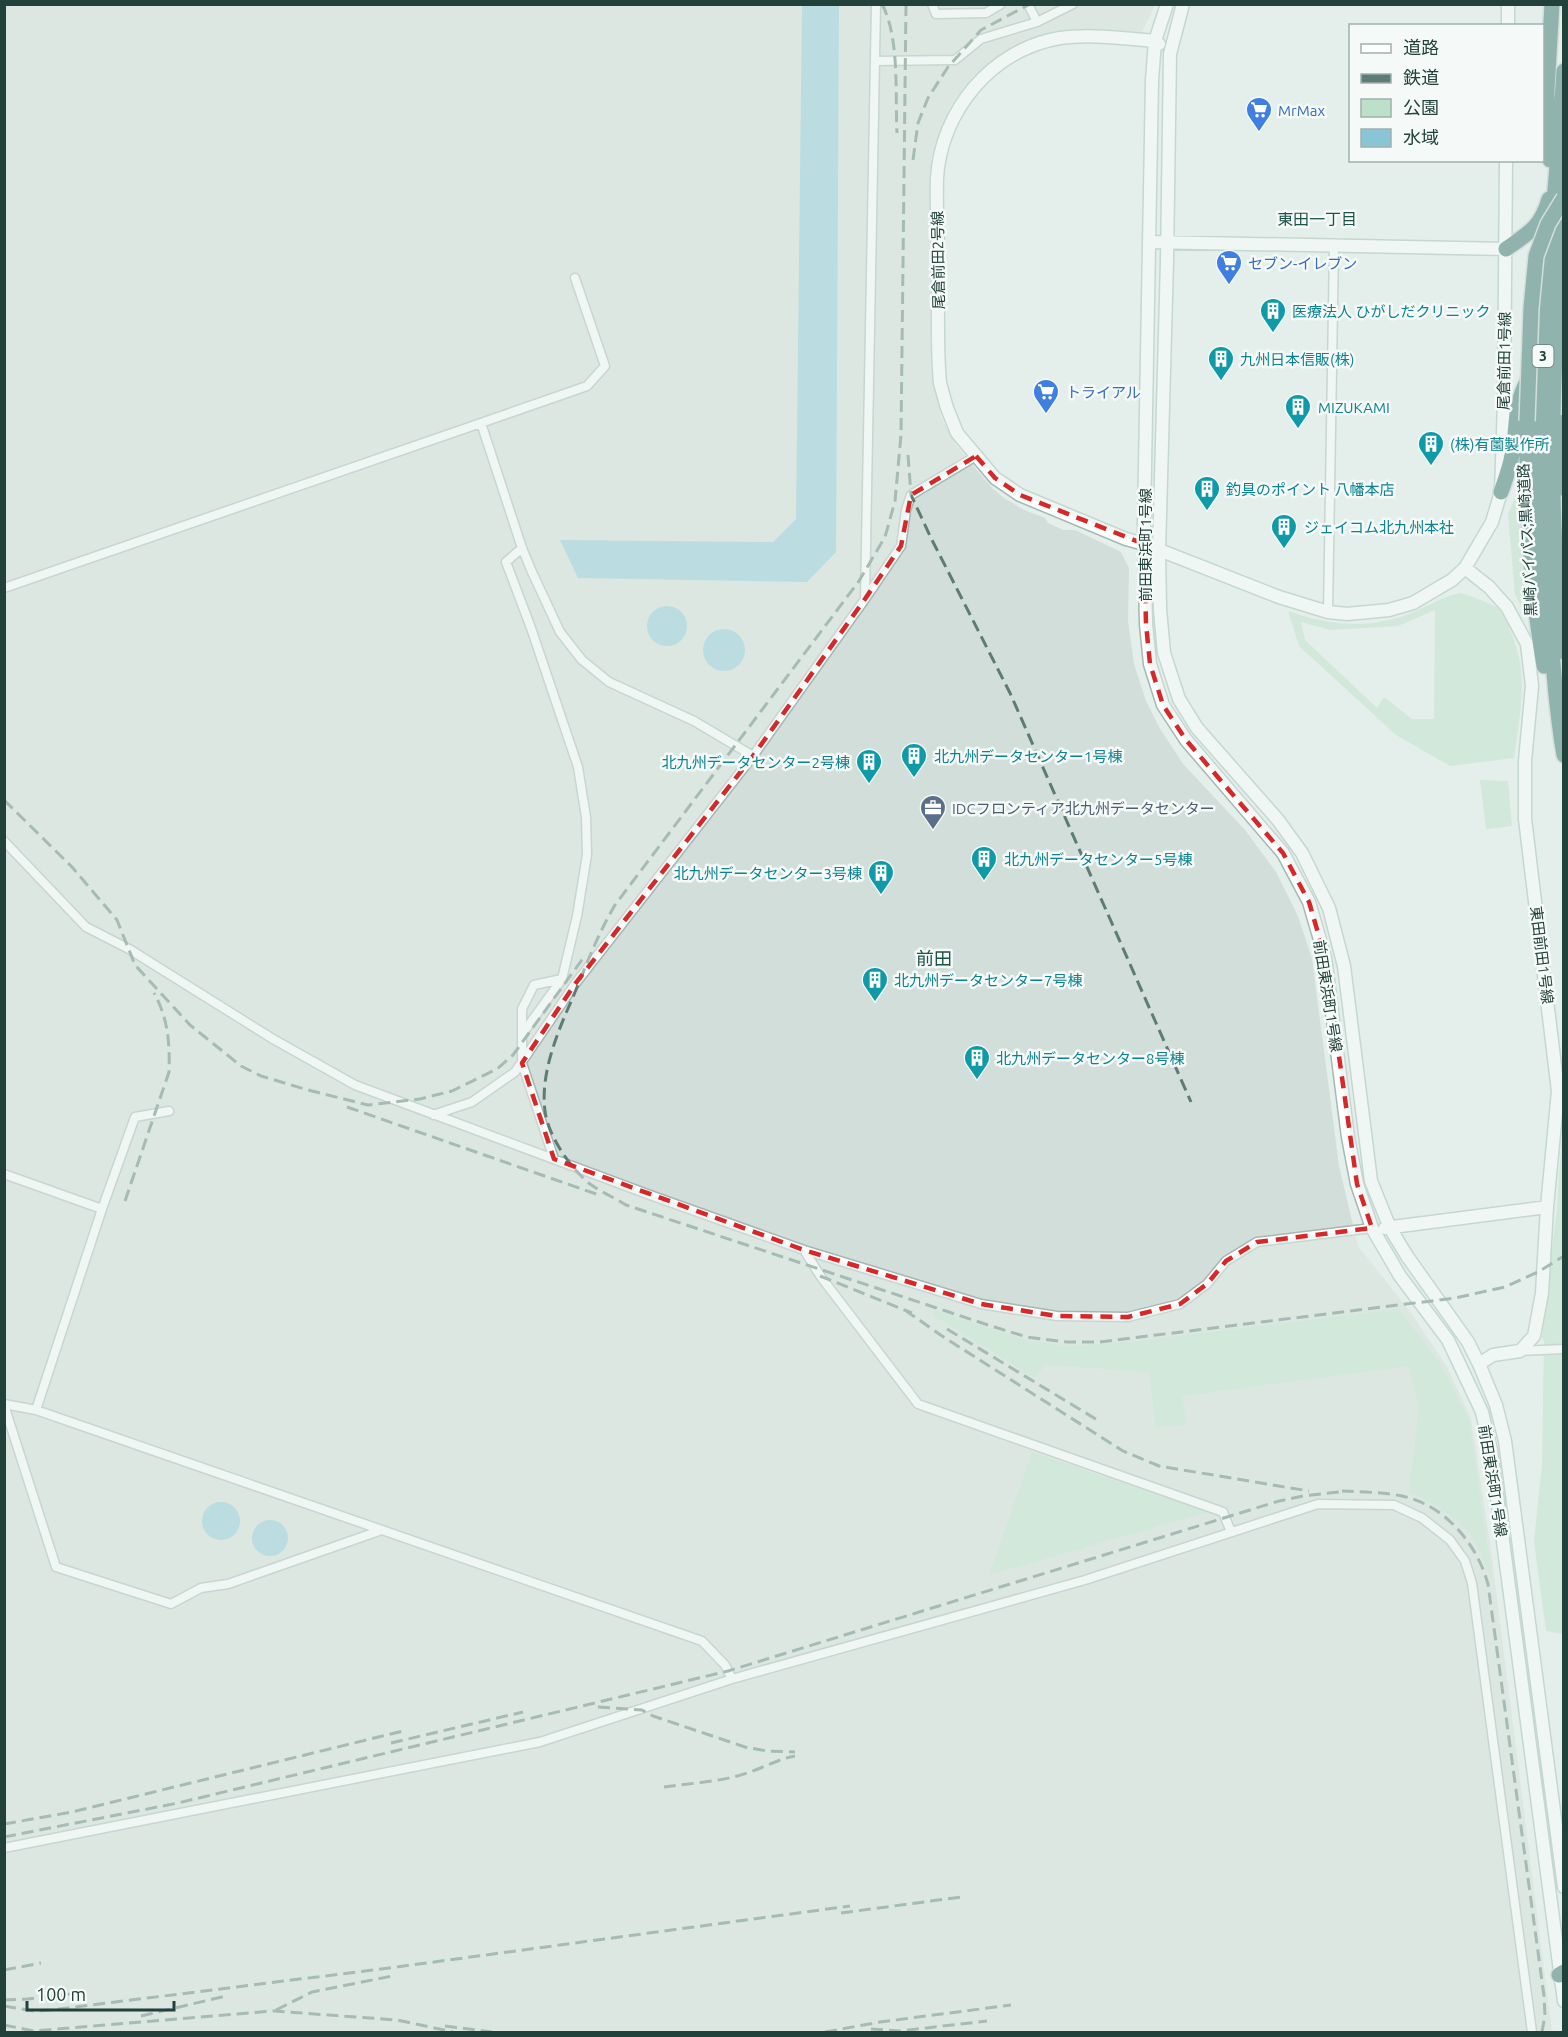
<svg xmlns="http://www.w3.org/2000/svg" width="1568" height="2037" viewBox="0 0 1568 2037" font-family="Ubuntu,'Noto Sans JP',sans-serif">
  <style>
    .built { fill: #d2ded9 }
    .green { fill: #bce0c8; fill-rule: evenodd }
    .water { fill: #8ac5d5 }
    .lines { fill: none; stroke-linecap: round; stroke-linejoin: round }
    .street-casing { stroke: #a6b7b2; stroke-width: 11 }
    .secondary-casing { stroke: #a1bab3; stroke-width: 15 }
    .highway-casing { stroke: #c1cac8; stroke-width: 18 }
    .street { stroke: #fff; stroke-width: 8 }
    .secondary { stroke: #fff; stroke-width: 12 }
    .highway { stroke: #2c6e64; stroke-width: 15 }
    .rail { stroke: #5d7c75; stroke-width: 3; stroke-dasharray: 12 6; stroke-linecap: butt }
    .highway-bridge-casing { stroke: #c1cac8; stroke-width: 18; stroke-linecap: butt }
    .highway-bridge { stroke: #2c6e64; stroke-width: 15 }
    .marked { fill: none; stroke: #d62828; stroke-width: 4.5; stroke-dasharray: 12 8; stroke-linejoin: round }
    .labels { text-anchor: middle; dominant-baseline: central; stroke-width: 5; stroke-linejoin: round; paint-order: stroke }
    .shield { fill: #f5faf8; stroke: #617873; stroke-width: 1.5 }
    .shield-label { font-size: 14px; font-weight: bold; fill: #22413a }
    .shop-label { font-size: 15px; fill: #366cbe; stroke: #f5faf8; text-anchor: start }
    .street-label { font-size: 15px; fill: #22413a; stroke: #f5faf8 }
    .culture-label { font-size: 15px; fill: #0d838f; stroke: #f5faf8; text-anchor: start }
    .service-label { font-size: 15px; fill: #4e5e75; stroke: #f5faf8; text-anchor: start }
    .neighbourhood-label { font-size: 16px; fill: #1d544a; stroke: #f5faf8 }
    .quarter-label { font-size: 18px; fill: #1d544a; stroke: #f5faf8 }
  </style>
  <rect width="100%" height="100%" fill="#e4eeea"/>
  <!-- built -->
  <path class="built" d="M5,5H1155L1142,32L1088,29L1055,31L1029,39L1002,54L974,75L950,107L932,156L930,219L931,369L941,417L956,445L993,489L1004,498L1024,510L1045,518L1048,523L1063,530H1075L1121,552L1129,568L1128,621L1134,664L1146,701L1159,727L1183,764L1245,830L1276,872L1298,916L1312,959L1339,1166L1358,1246L1411,1313L1447,1367L1471,1419L1490,1543L1552,2032H5Z"/>
  <!-- green -->
  <path class="green" d="M1519,488L1526,615L1515,595L1508,514Z
    M1461,593C1472,597 1485,601 1496,607C1502,611 1508,623 1510,630C1530,676 1520,710 1514,758L1450,766L1396,735L1299,646L1288,611C1332,626 1370,630 1414,612C1430,605 1444,596 1461,593ZM1435,610L1434,719H1412L1384,697L1377,708L1305,640L1301,622L1330,630L1398,626Z
    M1480,780L1508,781L1512,826L1486,829Z
    M1563,1119V1634L1546,1631L1534,1541L1542,1465L1544,1341L1542,1337L1557,1207Z
    M1399,1309L1440,1363L1469,1420L1492,1579C1485,1566 1480,1549 1471,1536C1456,1515 1432,1503 1409,1492L1419,1407L1409,1366L1182,1396L1187,1425L1156,1427L1149,1372L1045,1365L1035,1378L932,1315L935,1310L1025,1340L1068,1346L1129,1342Z
    M1032,1452L1208,1512L989,1575Z"/>
  <!-- water -->
  <path class="water" d="M802,5H839L836,552L807,582L578,578L560,540L773,542L796,519Z
    M647 626a20 20 0 1 1 40 0a20 20 0 1 1-40 0Z
    M703 650a21 21 0 1 1 42 0a21 21 0 1 1-42 0Z
    M202 1521a19 19 0 1 1 38 0a19 19 0 1 1-38 0Z
    M252 1538a18 18 0 1 1 36 0a18 18 0 1 1-36 0Z"/>
  <g class="lines">
    <defs>
      <path id="street" d="M932,4L936,14L986,13L1001,4
        M1028,4L1037,22
        M875,61L955,60L981,39L1037,22L1073,4
        M481,423L587,386L605,366L575,278
        M522,548L506,562L531,628L578,767L586,817L587,855L577,916L562,979L523,1033
        M4,588L481,423L522,548L532,572L560,632L582,660L609,682L694,721L753,756
        M865,599L876,4
        M1328,612L1334,246
        M4,841L86,927L129,949L273,1039L355,1085L650,1195L804,1250L981,1304L1057,1316L1128,1317L1180,1304L1207,1284L1226,1261L1257,1242L1372,1228
        M433,1115L472,1102L515,1072L575,984L753,756L865,599L901,546L906,510L911,495L976,456
        M554,1159L522,1063V1009L534,985L562,979
        M4,1174L102,1209L36,1410
        M102,1209L135,1117L169,1111
        M804,1250L821,1277L918,1404L1223,1512L1231,1532
        M1520,1351L1564,1349
        M4,1404L36,1410L702,1641L725,1665L732,1679
        M4,1405L56,1567L171,1604L201,1588L228,1584L379,1531
        M4,1848L540,1742L732,1679L1085,1580L1318,1504L1394,1505L1422,1518L1450,1540L1465,1561L1472,1583L1532,2032"/>
      <path id="secondary" d="M1167,4L1155,41L1152,80L1144,522L1146,624L1150,664L1163,705L1186,740L1283,853L1309,902L1325,957L1348,1137L1357,1184L1372,1228L1400,1276L1448,1340L1482,1412L1491,1451L1564,2001
        M1183,4L1170,54L1167,261L1159,551L1160,609L1164,653L1179,699L1197,728L1278,820L1302,853L1329,908L1344,966L1371,1181L1390,1228L1407,1256L1468,1342L1479,1364L1496,1405L1505,1441L1564,1887
        M1508,26V4
        M1159,44L1155,41C1124,38 1090,34 1060,38C992,49 941,111 937,178C936,204 938,230 938,256C939,298 936,341 940,383L947,408L957,433L995,478L1020,495L1126,539L1144,544L1279,597L1328,612L1347,614L1389,610L1413,603L1452,580L1465,568L1492,522L1501,492L1504,402L1506,160
        M1150,242L1506,249
        M1465,568L1489,587L1507,607L1527,644L1532,686L1525,761V819L1558,1091L1547,1207L1542,1293L1534,1336L1520,1351L1493,1355L1479,1364
        M1385,1228L1547,1207"/>
      <path id="highway" d="M1564,71C1558,169 1547,267 1542,366C1537,457 1542,547 1551,638C1554,677 1557,716 1564,755
        M1550,160L1547,124V90L1552,4
        M1564,219C1552,364 1546,507 1564,652
        M1506,249C1529,233 1541,227 1549,199
        M1527,421C1526,503 1530,585 1544,666
        M1561,488L1564,422
        M1501,492C1505,480 1510,468 1512,455C1518,428 1513,406 1528,380
        M1559,1975L1564,1972"/>
    </defs>
    <!-- street casing -->
    <use href="#street" class="street-casing"/>
    <!-- secondary casing -->
    <use href="#secondary" class="secondary-casing"/>
    <!-- highway casing -->
    <use href="#highway" class="highway-casing"/>
    <!-- street -->
    <use href="#street" class="street"/>
    <!-- secondary -->
    <use href="#secondary" class="secondary"/>
    <!-- highway -->
    <use href="#highway" class="highway"/>
    <!-- rail -->
    <path class="rail" d="M882,4C900,38 895,95 897,133
      M906,4L901,435L895,501L885,537L859,581L615,905C598,934 586,965 573,997C558,1031 540,1073 545,1111C548,1136 571,1169 590,1184C601,1192 615,1198 626,1205L988,1325L1027,1337L1067,1342H1100L1455,1298L1505,1287L1538,1272L1564,1256
      M913,160L918,123L928,98L948,67L981,30L1030,4
      M908,455L911,495L931,538L1010,693L1191,1102
      M4,800L72,867L117,920L135,965L190,1025L241,1066L261,1076L308,1090L368,1105L420,1099L452,1091L497,1069L513,1055L584,957
      M347,1107L599,1195
      M125,1201L169,1072C170,1043 168,1018 154,993
      M820,1276L912,1313
      M905,1310L942,1336L1123,1451L1159,1466L1309,1491
      M947,1329L1099,1421
      M1342,1491C1361,1492 1383,1492 1402,1496C1445,1505 1477,1544 1488,1584L1544,1996L1545,2015L1542,2032
      M598,1707L642,1710L653,1716L745,1747L767,1751L795,1752
      M391,1743L523,1712
      M664,1787C691,1783 721,1782 747,1773C763,1768 778,1759 795,1756
      M4,1824L72,1812L403,1731
      M4,1837L178,1803L728,1671L1279,1501L1303,1496L1348,1491
      M841,1913L961,1897
      M4,1970L41,1963
      M4,2000L28,1999L79,1993
      M4,2006L34,2011L51,2010L389,1968L850,1906
      M276,2010L312,1992L392,1976
      M141,2016L226,1996
      M4,2025L34,2031L274,2011L397,2020L453,2032
      M445,2026L492,2032
      M871,2029L900,2031L987,2021
      M825,2032L880,2022L1011,2005"/>
    <defs>
      <path id="highway-bridge" d="M1527,421L1531,308L1536,256L1548,224L1564,198"/>
    </defs>
    <!-- highway-bridge casing -->
    <use href="#highway-bridge" class="highway-bridge-casing"/>
    <!-- highway-bridge -->
    <use href="#highway-bridge" class="highway-bridge"/>
  </g>
  <!-- marked area -->
  <path d="M0 0H1568V2037H0ZM976,456L995,478L1020,495L1144,544L1146,624L1150,664L1163,705L1186,740L1283,853L1309,902L1325,957L1357,1184L1372,1228L1257,1242L1226,1261L1207,1284L1180,1304L1128,1317L1057,1316L981,1304L804,1250L554,1159L522,1063L575,984L753,756L865,599L901,546L911,495Z" fill="#e4eeea" fill-opacity=".55" fill-rule="evenodd"/>
  <path class="marked" d="M976,456L995,478L1020,495L1144,544L1146,624L1150,664L1163,705L1186,740L1283,853L1309,902L1325,957L1357,1184L1372,1228L1257,1242L1226,1261L1207,1284L1180,1304L1128,1317L1057,1316L981,1304L804,1250L554,1159L522,1063L575,984L753,756L865,599L901,546L911,495Z"/>
  <!-- icons -->
  <defs>
    <symbol id="supermarket-pin" viewBox="-11 -11 22 30"><path d="M0 17L-7.5 6A9.5 9.5 0 1 1 7.5 6Z" fill="#3f7fe0" stroke="#f5faf8"/><path d="M-6-5.5h2.5l.6 2H6L4.5 2H-2.5L-4.4-4H-6ZM-1.5 3.2a1.3 1.3 0 1 0 .1 0ZM3 3.2a1.3 1.3 0 1 0 .1 0Z" fill="#fff"/></symbol>
    <symbol id="building-pin" viewBox="-11 -11 22 30"><path d="M0 17L-7.5 6A9.5 9.5 0 1 1 7.5 6Z" fill="#0f9aa8" stroke="#f5faf8"/><path d="M-4-6H4V6H1V3H-1V6H-4ZM-2.5-4.3h1.7v1.8h-1.7ZM.8-4.3h1.7v1.8H.8ZM-2.5-1h1.7V.8h-1.7ZM.8-1h1.7V.8H.8Z" fill="#fff"/></symbol>
    <symbol id="office-pin" viewBox="-11 -11 22 30"><path d="M0 17L-7.5 6A9.5 9.5 0 1 1 7.5 6Z" fill="#5c6f8a" stroke="#f5faf8"/><path d="M-6-3h4V-5.5h4V-3h4V5H-6ZM-1-4.5V-3h2v-1.5ZM-6 0V1H6V0Z" fill="#fff"/></symbol>
  </defs>
  <g fill-rule="evenodd">
    <use href="#supermarket-pin" x="1244" y="95" width="30" height="40"/>
    <use href="#supermarket-pin" x="1214" y="248" width="30" height="40"/>
    <use href="#building-pin" x="1258" y="296" width="30" height="40"/>
    <use href="#building-pin" x="1206" y="344" width="30" height="40"/>
    <use href="#supermarket-pin" x="1031" y="377" width="30" height="40"/>
    <use href="#building-pin" x="1283" y="392" width="30" height="40"/>
    <use href="#building-pin" x="1416" y="429" width="30" height="40"/>
    <use href="#building-pin" x="1192" y="474" width="30" height="40"/>
    <use href="#building-pin" x="1269" y="512" width="30" height="40"/>
    <use href="#building-pin" x="899" y="741" width="30" height="40"/>
    <use href="#building-pin" x="854" y="747" width="30" height="40"/>
    <use href="#office-pin" x="918" y="793" width="30" height="40"/>
    <use href="#building-pin" x="969" y="844" width="30" height="40"/>
    <use href="#building-pin" x="866" y="858" width="30" height="40"/>
    <use href="#building-pin" x="860" y="965" width="30" height="40"/>
    <use href="#building-pin" x="962" y="1043" width="30" height="40"/>
  </g>
  <g class="labels">
    <!-- shield labels -->
    <rect class="shield" x="1532.5" y="345" width="21" height="22" rx="4.5"/>
    <g class="shield-label">
      <text x="1543" y="356">3</text>
    </g>
    <!-- shop labels -->
    <g class="shop-label">
      <text x="1278" y="110">MrMax</text>
      <text x="1248" y="263">セブン-イレブン</text>
      <text x="1066" y="392">トライアル</text>
    </g>
    <!-- street labels -->
    <g class="street-label">
      <text transform="translate(938 260) rotate(-91)">尾倉前田2号線</text>
      <text transform="translate(1504 361) rotate(-89)">尾倉前田1号線</text>
      <text transform="translate(1527 540) rotate(-93)">黒崎バイパス;黒崎道路</text>
      <text transform="translate(1145 545) rotate(-90)">前田東浜町1号線</text>
      <text transform="translate(1542 955) rotate(83)">東田前田1号線</text>
      <text transform="translate(1328 996) rotate(81)">前田東浜町1号線</text>
      <text transform="translate(1493 1481) rotate(81)">前田東浜町1号線</text>
    </g>
    <!-- culture labels -->
    <g class="culture-label">
      <text x="1292" y="311">医療法人 ひがしだクリニック</text>
      <text x="1240" y="359">九州日本信販(株)</text>
      <text x="1318" y="407">MIZUKAMI</text>
      <text x="1450" y="444">(株)有薗製作所</text>
      <text x="1226" y="489">釣具のポイント 八幡本店</text>
      <text x="1304" y="527">ジェイコム北九州本社</text>
      <text x="934" y="756">北九州データセンター1号棟</text>
      <text x="850" y="762" text-anchor="end">北九州データセンター2号棟</text>
      <text x="1004" y="859">北九州データセンター5号棟</text>
      <text x="862" y="873" text-anchor="end">北九州データセンター3号棟</text>
      <text x="894" y="980">北九州データセンター7号棟</text>
      <text x="996" y="1058">北九州データセンター8号棟</text>
    </g>
    <!-- service labels -->
    <g class="service-label">
      <text x="952" y="808">IDCフロンティア北九州データセンター</text>
    </g>
    <!-- neighbourhood labels -->
    <g class="neighbourhood-label">
      <text x="1317" y="219">東田一丁目</text>
    </g>
    <!-- quarter labels -->
    <g class="quarter-label">
      <text x="934" y="958">前田</text>
    </g>
  </g>
  <!-- border -->
  <rect width="1568" height="2037" fill="none" stroke="#22413a" stroke-width="12"/>
  <!-- legend -->
  <rect x="1349" y="24" width="195" height="138" fill="#f5faf8" stroke="#a1b0ac" stroke-width="1.5"/>
  <rect x="1361" y="44" width="30" height="9" fill="#ffffff" stroke="#a1b0ac" stroke-width="1.5"/>
  <text x="1403" y="54" font-size="18" fill="#22413a">道路</text>
  <rect x="1361" y="74" width="30" height="9" fill="#5d7c75" stroke="#a1b0ac" stroke-width="1.5"/>
  <text x="1403" y="84" font-size="18" fill="#22413a">鉄道</text>
  <rect x="1361" y="99" width="30" height="18" fill="#bce0c8" stroke="#a1b0ac" stroke-width="1.5"/>
  <text x="1403" y="114" font-size="18" fill="#22413a">公園</text>
  <rect x="1361" y="129" width="30" height="18" fill="#8ac5d5" stroke="#a1b0ac" stroke-width="1.5"/>
  <text x="1403" y="144" font-size="18" fill="#22413a">水域</text>
  <!-- scale -->
  <path d="M27 2001v9h147v-9" fill="none" stroke="#22413a" stroke-width="3"/>
  <text x="36" y="2001" font-size="18" fill="#22413a" stroke="#f5faf8" stroke-width="4.5" paint-order="stroke">100 m</text>
</svg>
